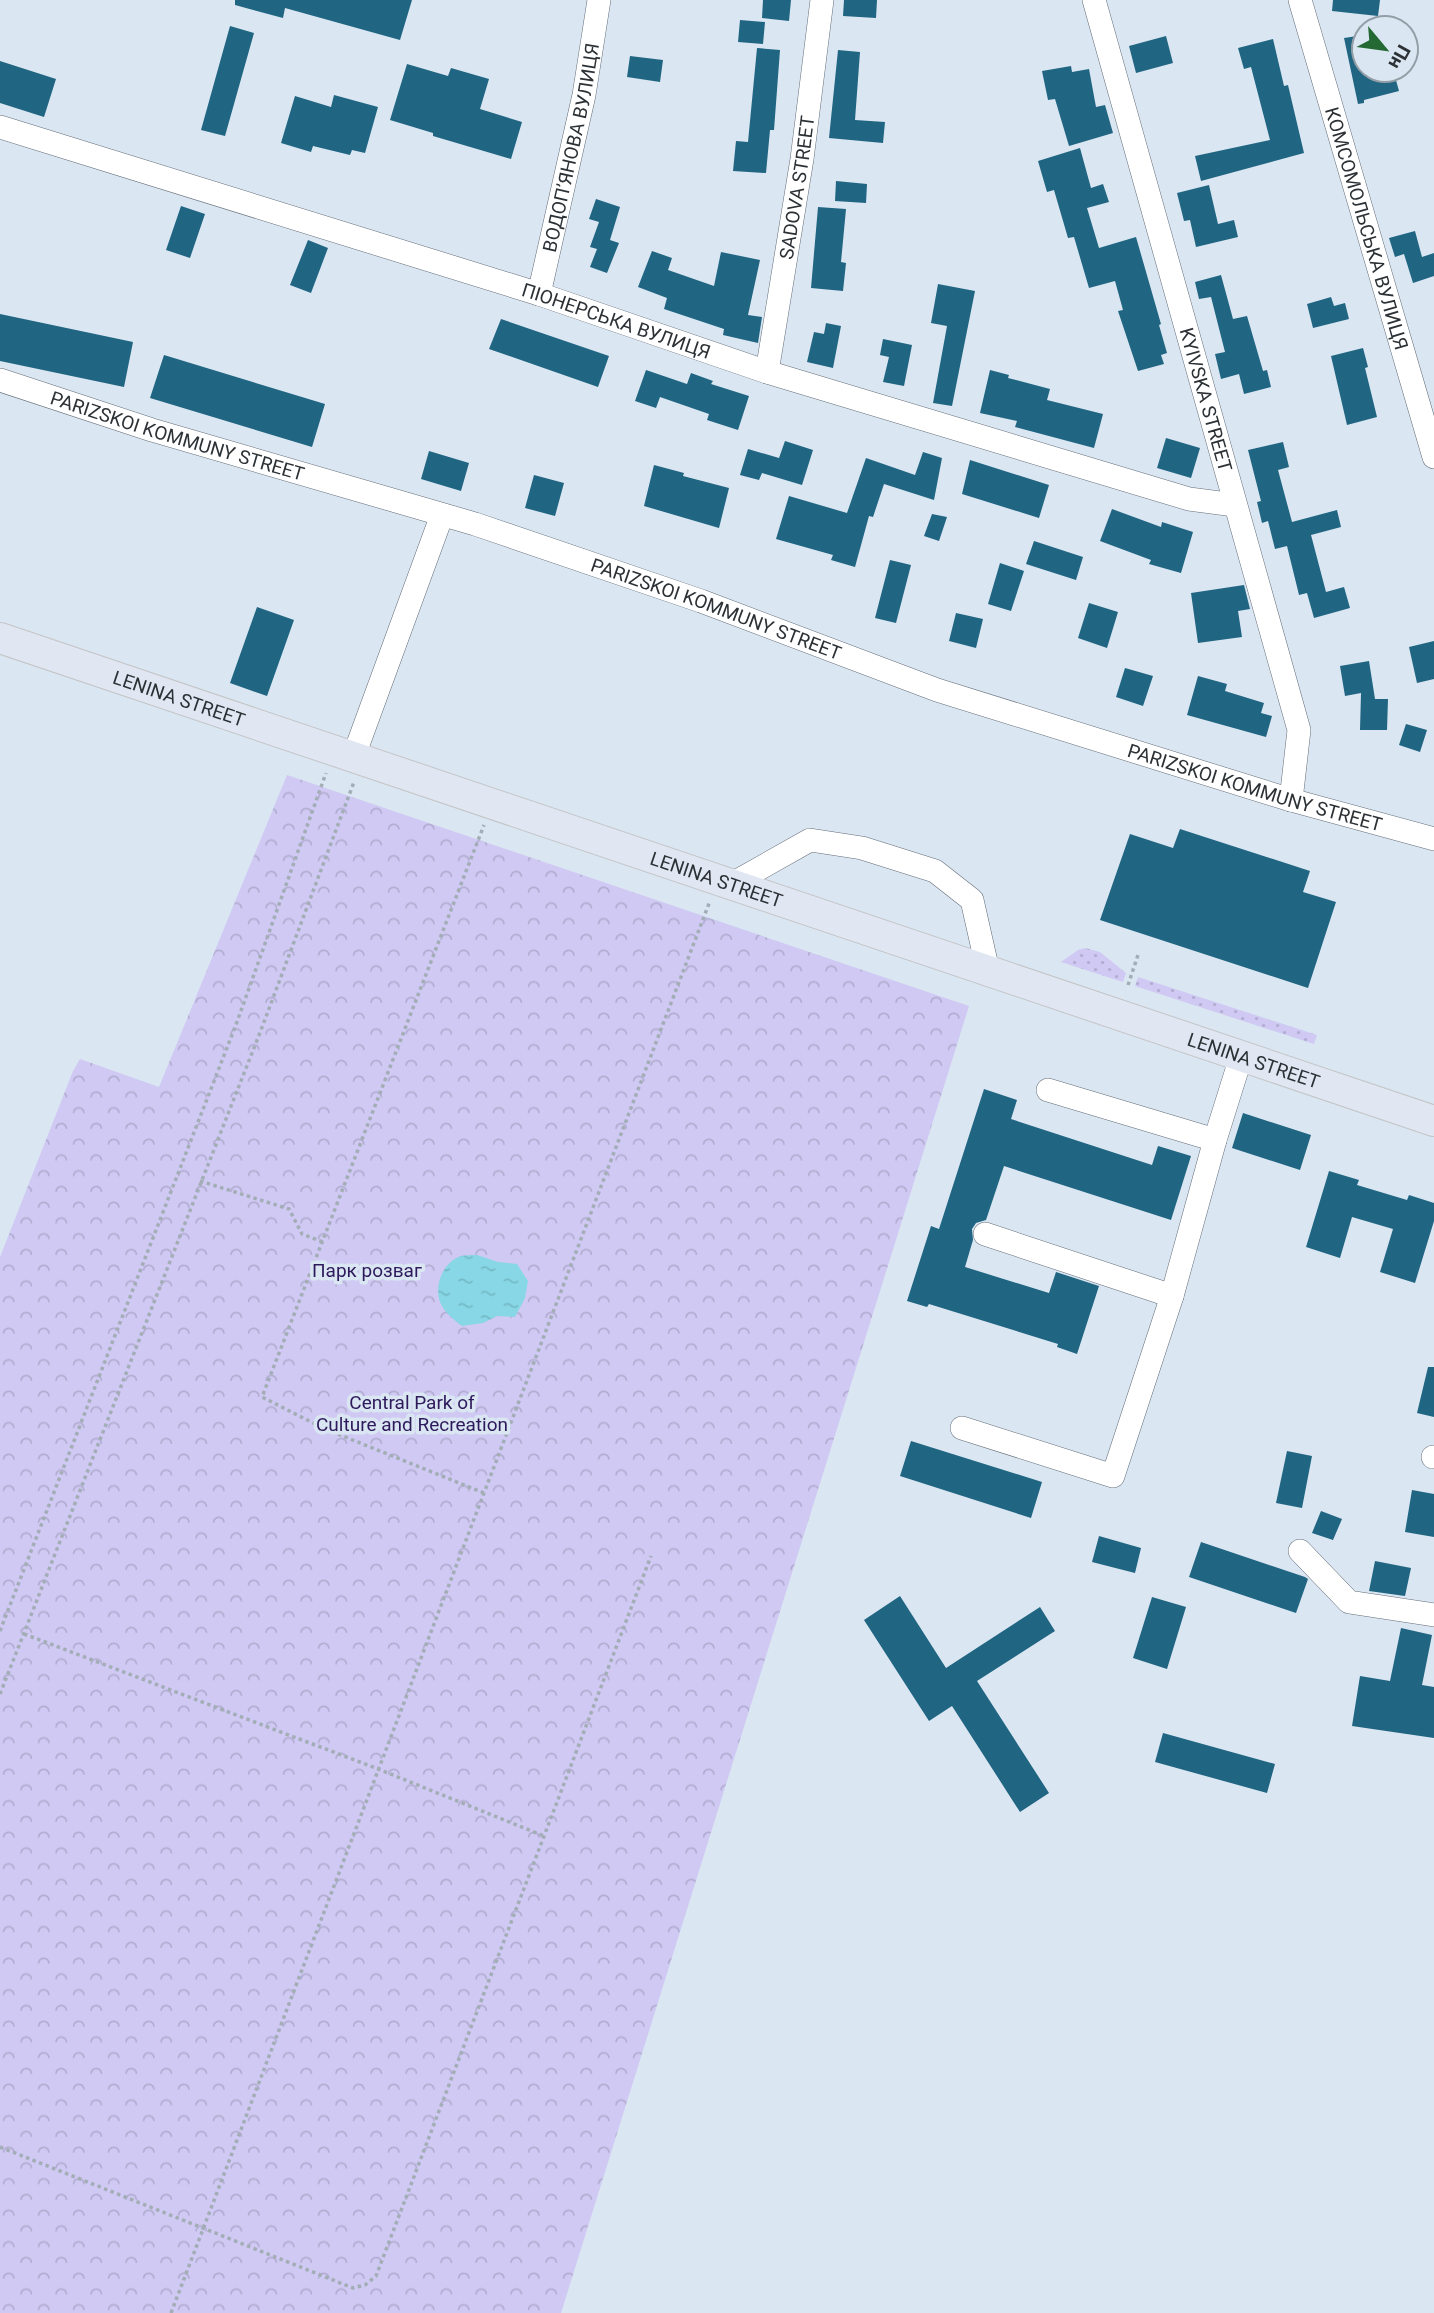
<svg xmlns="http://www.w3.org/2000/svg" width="1434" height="2313" viewBox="0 0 1434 2313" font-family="Roboto,sans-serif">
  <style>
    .grass { fill: url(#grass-dots) }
    .park { fill: url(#park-crowns) }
    .water { fill: url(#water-ripples) }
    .building { fill: #206582 }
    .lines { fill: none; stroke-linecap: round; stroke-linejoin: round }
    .minor-casing { stroke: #646e79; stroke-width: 24 }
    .major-casing { stroke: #c4c5c6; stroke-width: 32 }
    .path { stroke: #a3adb6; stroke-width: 3.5; stroke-dasharray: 3.5 3.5; stroke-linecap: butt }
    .minor { stroke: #fff; stroke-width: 23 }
    .major { stroke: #e1e6f3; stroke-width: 30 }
    .labels { text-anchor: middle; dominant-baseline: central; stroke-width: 7; stroke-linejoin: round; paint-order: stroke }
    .street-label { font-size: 19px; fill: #2c3135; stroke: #dae6f2 }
    .park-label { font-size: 19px; fill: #2d195b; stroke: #dae6f2 }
  </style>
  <defs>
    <pattern id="grass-dots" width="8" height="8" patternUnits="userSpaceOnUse" patternTransform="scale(1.75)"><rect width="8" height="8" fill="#cfc9f3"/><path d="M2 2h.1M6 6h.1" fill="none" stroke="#b2add1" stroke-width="1.8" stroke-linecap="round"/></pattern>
    <pattern id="park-crowns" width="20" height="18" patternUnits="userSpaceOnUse" patternTransform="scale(1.75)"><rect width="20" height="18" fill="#cfc9f3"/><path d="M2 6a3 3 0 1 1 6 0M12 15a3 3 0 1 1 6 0" fill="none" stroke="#b2add1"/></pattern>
    <pattern id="water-ripples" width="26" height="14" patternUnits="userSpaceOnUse" patternTransform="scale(1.75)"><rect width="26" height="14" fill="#87d7e6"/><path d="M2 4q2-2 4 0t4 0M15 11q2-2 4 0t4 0" fill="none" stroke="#75b9c6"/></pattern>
  </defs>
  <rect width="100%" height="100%" fill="#dae6f2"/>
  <!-- grass -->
  <path class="grass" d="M1085,948L1100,952L1126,973L1123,982L1061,962L1078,950Z
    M1138,977L1317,1035L1314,1044L1135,986Z"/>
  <!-- park -->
  <path class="park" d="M287,775L969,1006L561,2313H0V1257L73,1071L80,1059L159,1087Z"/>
  <!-- water -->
  <path class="water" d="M477,1255L498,1262L517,1264L528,1281L525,1298L515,1317L497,1316L483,1323L462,1326C454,1320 444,1312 440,1302C434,1285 443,1262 461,1256C466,1255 472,1255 477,1255Z"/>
  <!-- building -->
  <path class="building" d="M235,0H412L400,40L285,8L283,18L235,5Z
    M763,0H791L789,21L762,18Z
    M844,0H877L876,18L843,16Z
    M1333,0H1380L1378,16L1332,11Z
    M740,20L765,22L763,44L738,42Z
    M230,26L254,33L225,136L201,130Z
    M1364,35V70H1386L1387,75L1394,73L1399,91L1364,100V103L1358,104L1344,38Z
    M1166,36L1173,63L1136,73L1129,46Z
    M1273,39L1284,86L1288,85L1304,153L1201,181L1195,156L1270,140L1251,67L1244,69L1238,48Z
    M757,48L780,50L774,130H770L766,173L733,171L736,141L748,142Z
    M838,50L860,52L855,120L885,122L883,143L829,138Z
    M630,56L663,60L660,82L627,77Z
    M0,61L56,79L44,117L0,103Z
    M407,64L448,76L451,68L489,79L480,109L522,122L511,159L433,136V133L390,120Z
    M1071,66L1072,72L1089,69L1096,107L1105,105L1113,133L1069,146L1055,99L1048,100L1042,71Z
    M334,95L378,107L365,153L352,150L350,155L313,146L311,152L281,143L295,96L331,107Z
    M1080,148L1091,188L1103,184L1109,202L1087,208L1099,248L1136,237L1161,324L1159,325L1167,353L1161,355L1164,364L1138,371L1118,311L1123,310L1115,281L1089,288L1074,237L1068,238L1054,190L1047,192L1038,161Z
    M836,181L867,184L866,203L835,201Z
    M1209,185L1218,224L1234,220L1238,237L1196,247L1190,220L1184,221L1177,193Z
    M596,199L620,207L610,240L619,243L607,273L590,267L597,249L590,247L599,222L589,219Z
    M181,206L205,214L190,258L166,250Z
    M818,207L846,209L841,262L846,263L843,291L811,288Z
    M1415,231L1422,257L1434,253V276L1413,283L1404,254L1395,257L1389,238Z
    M308,240L328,248L311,293L290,285Z
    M652,251L672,258L668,270L714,286L721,252L760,260L748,315L762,317L758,343L723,335L724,329L664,309L667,298L638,287Z
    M1221,275L1233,319L1247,316L1263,371L1267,370L1271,387L1244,394L1239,374L1221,379L1215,354L1225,352L1211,297L1199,299L1195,282Z
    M938,284L975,291L952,406L933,403L947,326L931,323Z
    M1331,297L1334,306L1345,303L1349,319L1313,328L1307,304Z
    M0,314L133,342L124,387L0,361Z
    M501,319L609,356L598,387L489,349Z
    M826,323L841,326L833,368L807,362L814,332L824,334Z
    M883,339L912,345L904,386L883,382L889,357L880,355Z
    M1363,348L1368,367L1365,368L1377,417L1347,425L1331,356Z
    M164,355L325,404L312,447L150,398Z
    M646,370L687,384L691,373L713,381L711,384L749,396L738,430L707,420L709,414L660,397L656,408L635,401Z
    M990,370L1009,375L1008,378L1050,389L1047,400L1103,414L1094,448L1015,427L1017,421L980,413Z
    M1166,438L1200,448L1191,478L1157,468Z
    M785,441L813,450L802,485L762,473L759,480L740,475L748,449L779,458Z
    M1283,442L1289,467L1278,470L1292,522L1337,510L1341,527L1311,535L1326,592L1344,587L1350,608L1314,618L1307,593L1299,595L1287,546L1275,549L1268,521L1262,523L1257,502L1261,501L1248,450Z
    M429,451L469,463L461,491L421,479Z
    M923,452L942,458L934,500L884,484L873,517L869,516L855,567L831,560L833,555L776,539L789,496L847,513L866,458L915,475Z
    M970,460L1049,485L1039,518L962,494Z
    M654,465L684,473L683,476L729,488L719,528L644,506Z
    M534,475L564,483L555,516L525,508Z
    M1112,509L1161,527L1162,522L1193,532L1181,573L1149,564L1151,560L1100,541Z
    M932,514L947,517L939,541L924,536Z
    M1034,541L1083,557L1076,580L1026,564Z
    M890,560L911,565L896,623L875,618Z
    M1000,563L1024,571L1011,611L988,604Z
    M1244,585L1250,609L1238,611L1242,637L1198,643L1191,593Z
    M1089,603L1118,612L1107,648L1078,638Z
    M257,607L294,620L267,696L230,683Z
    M956,613L983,619L976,648L949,641Z
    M1434,641V679L1417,683L1409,647Z
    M1369,661L1375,699H1388L1387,730H1360L1361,693L1345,696L1340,666Z
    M1125,668L1153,676L1143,706L1116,697Z
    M1198,676L1227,684L1225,691L1264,703L1261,713L1272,716L1266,737L1187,715Z
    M1406,724L1427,730L1420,752L1399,745Z
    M1180,829L1310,871L1303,892L1336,902L1308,988L1100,920L1130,834L1173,848Z
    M984,1089L1017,1100L1011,1119L1152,1165L1158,1146L1191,1156L1171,1220L1004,1166L986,1220L976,1223L972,1229L973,1240L965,1267L1049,1293L1056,1272L1099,1286L1077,1354L1057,1347L1058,1344L929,1304L927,1307L907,1301L931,1226L939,1229Z
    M1243,1113L1311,1135L1300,1170L1232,1148Z
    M1329,1171L1359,1180L1357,1185L1407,1200L1409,1195L1434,1203V1221L1415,1283L1380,1272L1393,1229L1352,1217L1340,1258L1306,1247Z
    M1428,1367H1434V1417L1417,1413Z
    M911,1441L1042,1482L1031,1518L900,1476Z
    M1287,1451L1312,1456L1302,1508L1276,1503Z
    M1412,1490L1434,1494V1537L1405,1532Z
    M1321,1511L1342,1519L1333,1540L1312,1533Z
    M1099,1536L1141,1548L1135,1573L1092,1562Z
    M1201,1542L1305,1577L1308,1579L1296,1613L1189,1577Z
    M1375,1561L1411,1568L1405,1596L1369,1591Z
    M900,1596L946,1668L1040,1607L1055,1631L977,1681L1049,1793L1020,1812L952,1706L929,1721L864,1620Z
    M1152,1597L1186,1607L1167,1669L1133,1658Z
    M1401,1628L1432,1635L1422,1685L1434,1687V1738L1352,1726L1360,1676L1390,1681Z
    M1163,1733L1275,1764L1267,1793L1155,1762Z"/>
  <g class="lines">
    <defs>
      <g id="minor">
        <path id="s1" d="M1094,0L1299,730L1291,800"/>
        <path id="s2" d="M1300,0L1434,457"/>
        <path id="s3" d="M0,127L539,294L767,372L1189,499L1235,505"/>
        <path id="s4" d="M539,294L584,95L599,0"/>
        <path id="s5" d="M767,372L802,159L822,0"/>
        <path id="s6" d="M0,380L152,430L475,524L701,601L937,690L1291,800L1434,839"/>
        <path d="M353,758L442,515"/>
        <path d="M732,884L810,840L862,848L935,871L972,900L988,971"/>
        <path d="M1048,1090L1215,1140L1241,1057"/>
        <path d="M985,1234L1172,1296L1215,1140"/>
        <path d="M962,1428L1113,1476L1172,1296"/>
        <path d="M1433,1457H1434"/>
        <path d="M1300,1551L1349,1602L1434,1615"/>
      </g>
      <g id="major">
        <path id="s7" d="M0,638L1434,1121"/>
      </g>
    </defs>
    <!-- minor casing -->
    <use href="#minor" class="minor-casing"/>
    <!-- major casing -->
    <use href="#major" class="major-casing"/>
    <!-- path -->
    <path class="path" d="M1128,985L1139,952
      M200,1181L289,1209L302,1234L323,1242
      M484,1493L323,1428L262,1397L484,825
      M0,1631L237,1022L326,773
      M24,1634L378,1769L544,1836
      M0,1694L261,1030L354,782
      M0,2147L353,2288L365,2285L376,2276L651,1556
      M171,2313L710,901"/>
    <!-- minor -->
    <use href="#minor" class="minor"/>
    <!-- major -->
    <use href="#major" class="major"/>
  </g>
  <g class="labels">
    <!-- street labels -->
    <g class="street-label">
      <text stroke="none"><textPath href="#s4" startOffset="150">ВОДОП’ЯНОВА ВУЛИЦЯ</textPath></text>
      <text stroke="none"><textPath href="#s5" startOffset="187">SADOVA STREET</textPath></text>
      <text stroke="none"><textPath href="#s2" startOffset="238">КОМСОМОЛЬСЬКА ВУЛИЦЯ</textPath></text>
      <text stroke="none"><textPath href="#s3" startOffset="646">ПІОНЕРСЬКА ВУЛИЦЯ</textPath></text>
      <text stroke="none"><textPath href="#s1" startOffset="415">KYIVSKA STREET</textPath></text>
      <text stroke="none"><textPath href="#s6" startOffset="186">PARIZSKOI KOMMUNY STREET</textPath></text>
      <text stroke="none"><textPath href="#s6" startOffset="752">PARIZSKOI KOMMUNY STREET</textPath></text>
      <text stroke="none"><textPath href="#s7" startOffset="189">LENINA STREET</textPath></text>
      <text stroke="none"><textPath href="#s6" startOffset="1320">PARIZSKOI KOMMUNY STREET</textPath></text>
      <text stroke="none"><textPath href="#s7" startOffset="756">LENINA STREET</textPath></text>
      <text stroke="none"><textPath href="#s7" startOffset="1323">LENINA STREET</textPath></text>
    </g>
    <!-- park labels -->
    <g class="park-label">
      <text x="367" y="1270">Парк розваг</text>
      <text x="412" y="1402">Central Park of<tspan x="412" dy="22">Culture and Recreation</tspan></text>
    </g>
  </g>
  <!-- north arrow -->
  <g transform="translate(1385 49) rotate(119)"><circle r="33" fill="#dae6f2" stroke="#949ea6" stroke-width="2"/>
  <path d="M0-5L12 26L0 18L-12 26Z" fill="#246934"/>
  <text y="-10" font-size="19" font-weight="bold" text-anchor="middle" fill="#2c3135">Пн</text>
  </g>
</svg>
